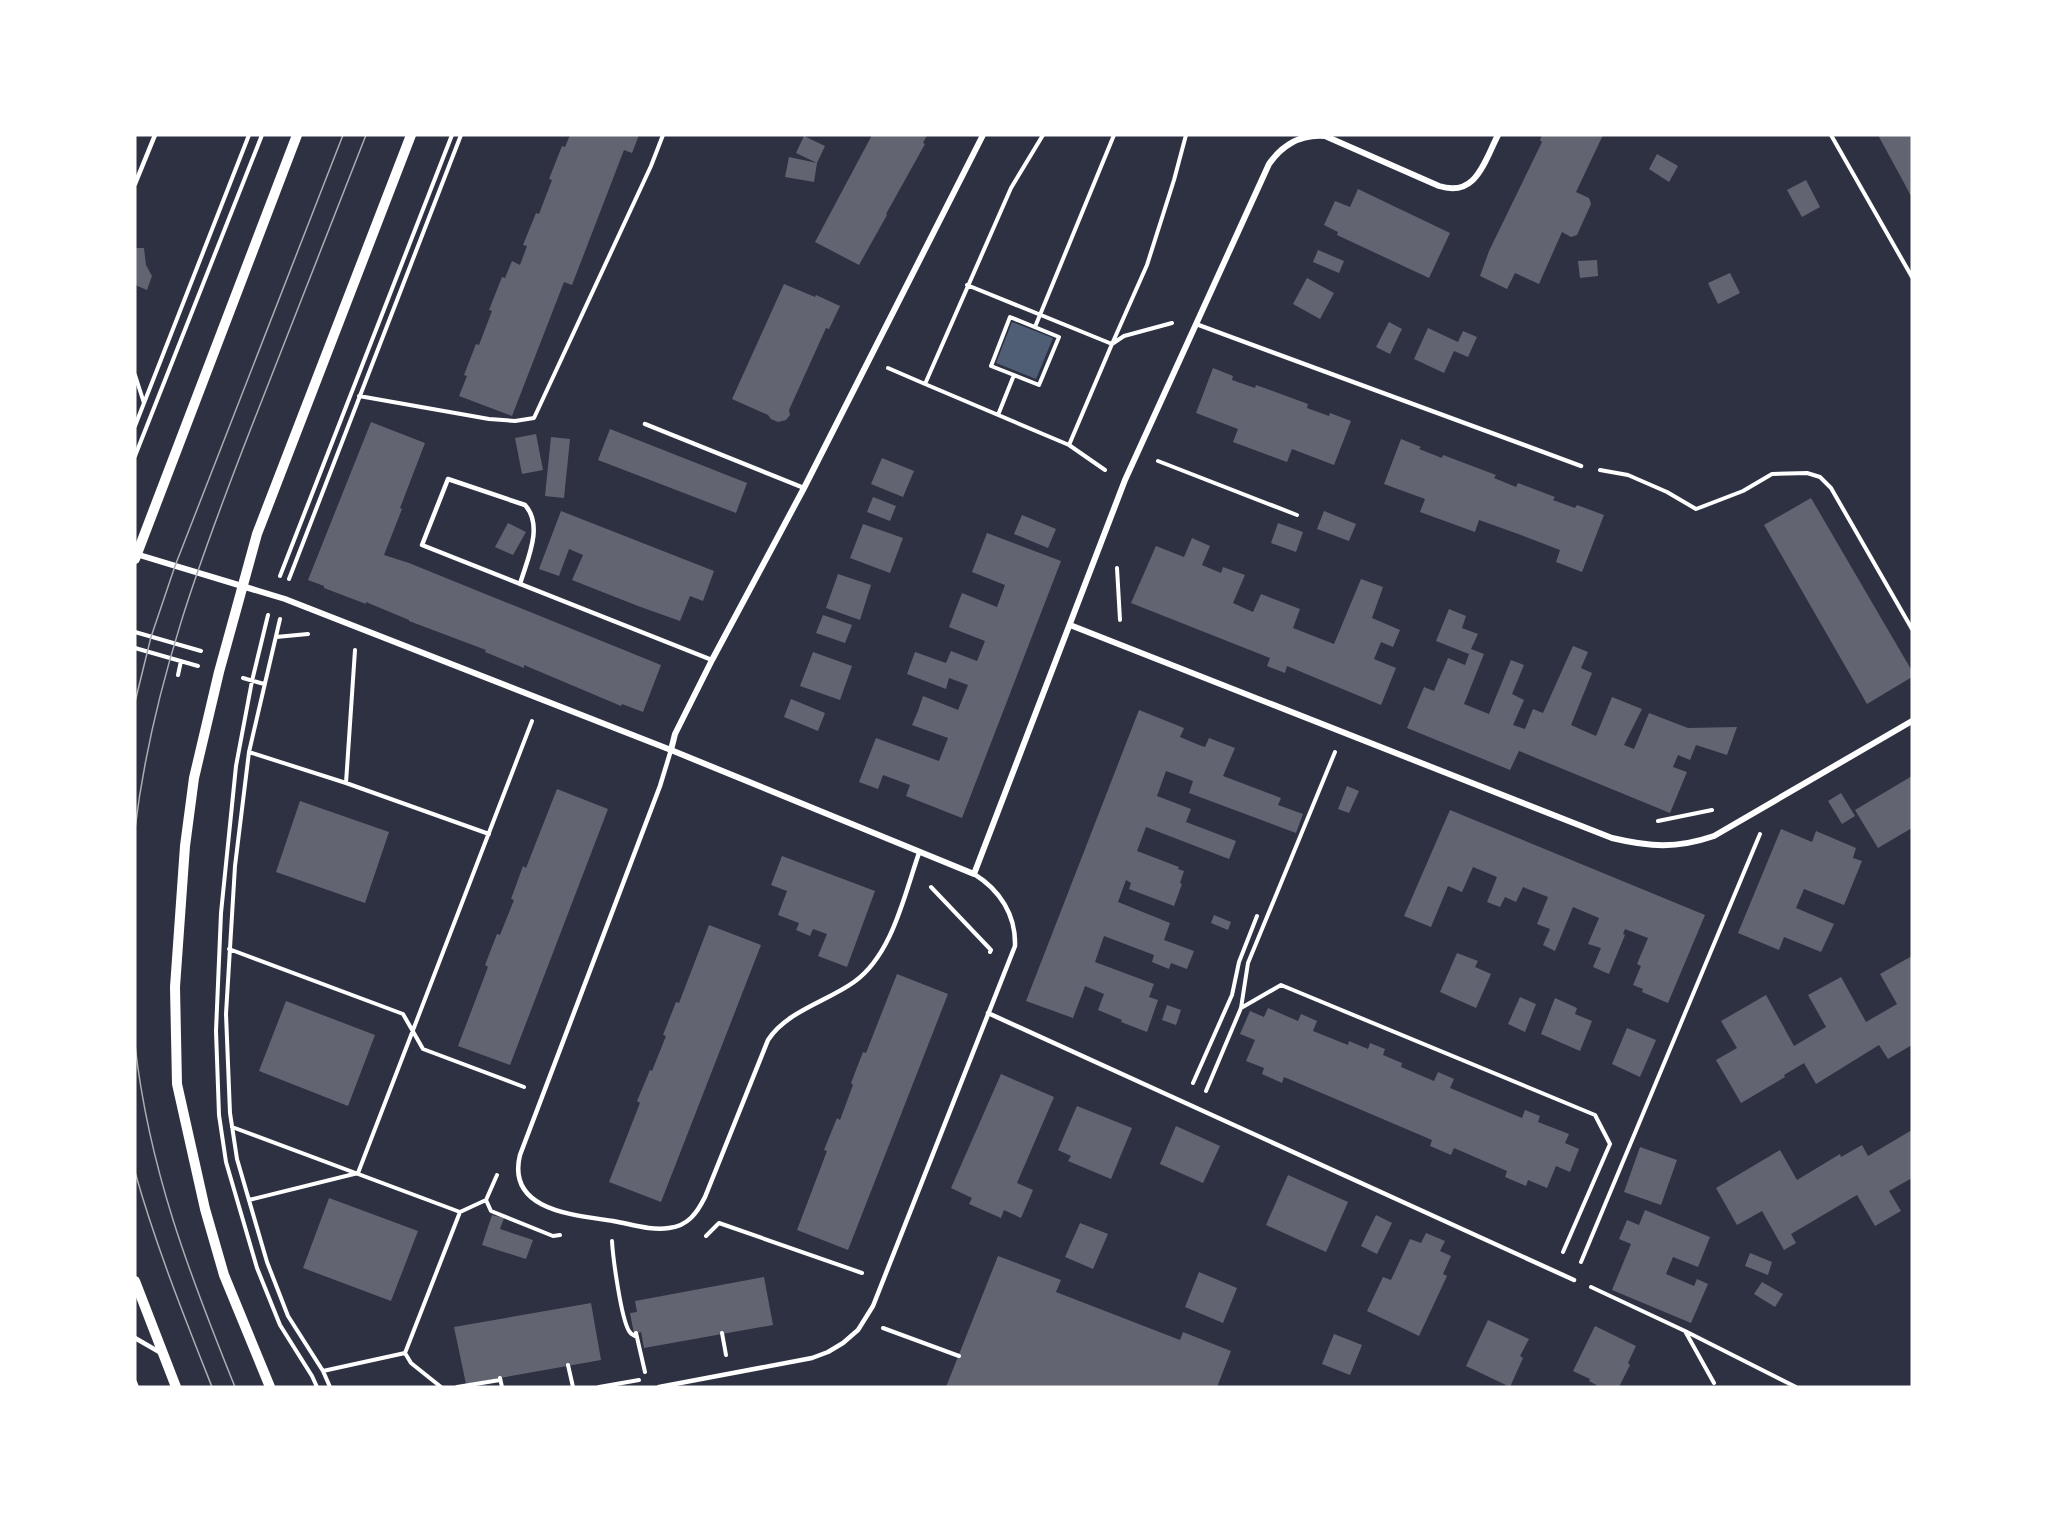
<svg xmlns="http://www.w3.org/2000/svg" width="2047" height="1522" viewBox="0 0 2047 1522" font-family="Inter,sans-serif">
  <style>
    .water { fill: #4f5d75 }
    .building { fill: #626471 }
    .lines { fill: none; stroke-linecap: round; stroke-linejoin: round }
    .path { stroke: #fff; stroke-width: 4 }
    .service { stroke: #fff; stroke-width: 4.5 }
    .minor { stroke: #fff; stroke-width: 6 }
    .tertiary { stroke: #fff; stroke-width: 10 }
    .tram { stroke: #abadb3; stroke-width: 1.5 }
  </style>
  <rect width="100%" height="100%" fill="#2d3142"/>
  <!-- water -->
  <path class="water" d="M1012,322L1053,338L1036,379L996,363Z"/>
  <!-- building -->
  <path class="building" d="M570,135H639L632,153L624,150L572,285L564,282L512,416L459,396L467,376L464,375L476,344L479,345L492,311L489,310L502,277L505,278L512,261L520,265L527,246L523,245L536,213L539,214L552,180L549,179L562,146L565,147Z
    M872,135H927L923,143L925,144L886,214L887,215L859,265L815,242Z
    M1542,135H1603L1576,192L1589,198L1591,204L1577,235L1571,237L1562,232L1539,284L1515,273L1507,289L1480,276L1489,251L1542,142L1540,140Z
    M1878,135H1912V198L1903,181Z
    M804,136L825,146L817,163L814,182L785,177L789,157L817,163L796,153Z
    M1657,154L1678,166L1669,182L1649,169Z
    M1806,180L1820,207L1802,217L1787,190Z
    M1358,189L1450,233L1429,278L1337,235L1338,232L1324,225L1335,201L1350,207Z
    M135,248H144L146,265L152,276L147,290L135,285Z
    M1318,250L1344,261L1339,273L1313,262Z
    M1597,260L1598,276L1580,278L1578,261Z
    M1730,273L1740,293L1718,304L1708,283Z
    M1307,278L1334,293L1320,319L1293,304Z
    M784,284L815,297L816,295L840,306L829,329L826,328L789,410L790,415L786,420L778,422L771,419L768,415L732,399Z
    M1389,322L1402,329L1390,354L1376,347Z
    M1428,328L1458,342L1463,331L1477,337L1468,357L1454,351L1444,373L1414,359Z
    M1213,368L1233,376L1232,380L1255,388L1256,385L1308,404L1307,408L1329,416L1330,413L1351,421L1334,465L1292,449L1287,462L1233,442L1238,429L1196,413Z
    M371,422L425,443L400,508L402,509L384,555L409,563L661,665L643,712L622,704L621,706L524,665V668L485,652L486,650L409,621V620L366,602V604L324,588V586L308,580Z
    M610,429L747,483L736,513L598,460Z
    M536,434L543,470L522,474L515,438Z
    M551,437L570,439L564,498L545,496Z
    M1401,439L1421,447L1419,449L1442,458L1443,455L1496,475L1494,478L1516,487L1518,483L1555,497L1553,500L1575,508L1577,505L1604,515L1582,572L1556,562L1560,550L1521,535L1479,520L1475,532L1420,512L1425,499L1384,484Z
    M882,458L914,471L903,497L871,484Z
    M873,497L896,506L890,521L867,512Z
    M1811,498L1912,671V677L1867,704L1764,525Z
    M561,511L714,571L703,601L690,596L680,621L638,606L572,580L583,555L569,549L559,576L539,569Z
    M1324,511L1356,524L1349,541L1317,529Z
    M1022,515L1056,529L1048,548L1014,534Z
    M508,523L526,532L513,555L495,547Z
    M1278,523L1303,532L1296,552L1271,543Z
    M863,524L903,538L890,573L850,558Z
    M987,533L1061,561L962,818L906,796L910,785L883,775L878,789L859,782L876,738L939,761L948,738L912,725L918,711L923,696L958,710L968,685L949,678L946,689L907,674L915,652L946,663L951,651L977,661L985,641L949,627L962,593L997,607L1005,585L972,572Z
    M1192,538L1210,546L1202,565L1221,573L1223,567L1245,575L1233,603L1253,612L1261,594L1300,609L1293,628L1334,644L1361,579L1383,587L1372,618L1400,630L1393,647L1381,642L1374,659L1396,668L1381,705L1287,666L1285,673L1267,666L1270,658L1131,603L1156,546L1184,557Z
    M838,574L871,585L860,620L826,608Z
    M1449,609L1466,616L1462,628L1478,634L1471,649L1484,654L1464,704L1489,714L1511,660L1524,665L1512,694L1524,700L1513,725L1525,729L1533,709L1543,713L1573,646L1588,652L1581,668L1592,673L1571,725L1596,736L1612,697L1642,709L1624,745L1634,749L1649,713L1688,728L1737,727L1727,755L1696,745L1690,760L1678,755L1673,767L1687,772L1670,813L1519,751L1510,770L1407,728L1424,687L1434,691L1448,658L1465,665L1469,654L1436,641Z
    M823,615L852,625L845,643L816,633Z
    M813,652L852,666L840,700L800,686Z
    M791,699L825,713L818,731L784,717Z
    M1139,710L1184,728L1180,737L1199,745L1205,747L1209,738L1235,748L1223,776L1281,798L1278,805L1303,814L1296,833L1189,793L1193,781L1166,771L1157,796L1191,809L1186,822L1236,841L1229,859L1146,827L1137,851L1179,867L1178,869L1184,871L1180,883L1182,884L1174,906L1129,889L1131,883L1126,880L1118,902L1170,923L1164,940L1194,951L1187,969L1171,963L1169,969L1152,962L1154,955L1104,936L1095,962L1154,984L1149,997L1158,1000L1147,1032L1121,1022L1122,1020L1098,1010L1104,994L1085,986L1073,1018L1026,1001Z
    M1912,776V828L1878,848L1855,810Z
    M1347,786L1359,791L1349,813L1338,809Z
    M557,789L608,809L510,1065L458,1046L488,967L485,965L497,934L500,935L514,900L511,899L523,866L526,868Z
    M1841,793L1855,816L1842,824L1828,801Z
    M300,801L389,832L365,903L276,872Z
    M1450,810L1705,915L1668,1003L1642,992L1643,989L1633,985L1641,966L1637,964L1648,938L1625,929L1623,934L1625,935L1609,974L1593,967L1601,948L1588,944L1599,918L1573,907L1555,951L1543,945L1550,929L1537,924L1548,897L1523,887L1516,902L1505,897L1500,907L1487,902L1497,877L1473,867L1462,892L1448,886L1431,927L1404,916Z
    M1781,829L1812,842L1816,831L1856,848L1853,858L1862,861L1844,905L1804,889L1796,908L1834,924L1821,952L1784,937L1779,950L1738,933Z
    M782,856L875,891L847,967L818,956L827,934L813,929L810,936L796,930L799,923L778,915L787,891L771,885Z
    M1214,915L1231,922L1228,930L1211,923Z
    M709,925L761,945L661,1202L609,1182L640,1103L637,1101L650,1070L652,1071L666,1036L663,1035L676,1002L679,1003Z
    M1457,953L1478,961L1475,967L1491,974L1476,1008L1440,992Z
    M1912,956V1045L1888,1059L1879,1045L1816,1084L1804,1063L1784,1075L1785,1077L1741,1103L1716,1060L1737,1048L1721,1021L1766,995L1794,1046L1826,1027L1808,995L1841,977L1866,1022L1897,1004L1880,974Z
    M897,974L948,994L848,1250L797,1230L827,1151L824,1150L837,1118L840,1120L853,1085L851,1083L863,1052L866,1053Z
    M1520,997L1536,1004L1525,1032L1508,1024Z
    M1555,998L1577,1008L1575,1014L1592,1021L1580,1051L1541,1034Z
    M286,1001L375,1035L348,1106L259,1071Z
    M1167,1005L1181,1010L1176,1025L1162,1020Z
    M1268,1008L1298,1021L1301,1014L1317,1021L1313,1031L1348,1045L1349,1041L1368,1049L1370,1043L1385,1049L1383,1055L1402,1063L1401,1067L1434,1081L1438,1072L1454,1079L1450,1088L1522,1118L1525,1110L1540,1116L1538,1122L1569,1134L1565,1143L1579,1149L1570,1172L1556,1166L1547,1188L1528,1180L1526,1186L1505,1177L1507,1171L1454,1148L1451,1155L1430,1146L1432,1140L1284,1077L1282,1083L1262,1074L1264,1068L1246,1061L1255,1040L1240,1034L1250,1011L1264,1017Z
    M1627,1028L1656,1040L1640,1077L1612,1064Z
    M1001,1074L1054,1097L1017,1183L1033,1190L1021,1218L1004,1210L1001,1218L969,1204L972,1198L951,1188Z
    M1077,1106L1132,1128L1111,1179L1068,1161L1071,1156L1058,1150Z
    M1176,1126L1220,1146L1203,1183L1160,1164Z
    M1912,1130V1178L1889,1191L1901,1211L1875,1226L1857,1195L1791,1234L1796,1243L1784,1250L1762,1211L1737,1225L1716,1188L1780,1150L1797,1180L1840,1154L1841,1157L1862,1145L1868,1156Z
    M1640,1147L1677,1160L1661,1205L1624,1192Z
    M1288,1175L1348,1202L1326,1252L1266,1225Z
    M329,1198L418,1231L391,1301L303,1268Z
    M1645,1210L1710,1237L1698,1267L1673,1257L1666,1274L1694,1286L1697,1279L1708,1284L1691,1323L1612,1290L1631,1244L1619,1239L1627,1220L1639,1225Z
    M492,1215L504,1218L500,1229L533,1240L526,1259L482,1245Z
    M1376,1215L1392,1223L1377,1254L1361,1246Z
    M1080,1223L1108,1234L1093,1269L1065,1257Z
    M1426,1233L1445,1241L1440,1251L1451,1256L1443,1274L1447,1276L1419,1336L1367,1311L1383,1277L1391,1280L1410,1239L1421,1243Z
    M1750,1253L1772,1262L1768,1275L1745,1266Z
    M998,1256L1061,1280L1056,1292L1180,1340L1183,1332L1231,1351L1217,1387H946Z
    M1199,1272L1237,1288L1223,1323L1185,1307Z
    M764,1277L773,1325L644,1348L641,1332L634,1334L630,1313L637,1312L635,1301Z
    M1762,1282L1783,1294L1775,1307L1754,1294Z
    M591,1303L601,1360L466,1384L454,1327Z
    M1488,1320L1529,1339L1520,1356L1523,1358L1510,1387L1466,1366Z
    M1595,1326L1636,1346L1628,1363L1630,1365L1619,1387H1600L1589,1381L1590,1379L1573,1371Z
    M1334,1334L1362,1345L1350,1375L1322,1364Z"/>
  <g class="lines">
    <!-- path -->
    <path class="path" d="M1831,135L1912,277
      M967,285L1112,344L1147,265L1174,180L1186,135
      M1035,327L1114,135
      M888,368L925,384L1011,188L1043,135
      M135,375L144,403
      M925,384L1069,445L1112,344L1124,336L1172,323
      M359,396L489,419L515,421L534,418L651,166L663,135
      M998,415L1014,375L991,366L1010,317L1059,337L1039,385L1014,375
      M135,426L249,135
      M1069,445L1105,470
      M135,456L262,135
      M1158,461L1297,515
      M1600,470L1628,475L1667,492L1696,509L1743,491L1772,474L1807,473L1820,477L1831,488L1912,629
      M1117,568L1120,620
      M280,576L452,135
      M289,579L461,135
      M268,615L252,681L236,766L221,913L216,1031L219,1115L226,1162L257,1268L280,1325L312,1376L317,1387
      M280,619L249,752L235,866L226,1014L230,1113L237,1159L267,1262L288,1316L323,1371L330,1387
      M135,632L201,651
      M276,637L308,634
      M135,648L198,666
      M178,675L181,661
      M243,678L264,684
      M249,752L346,783L489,834
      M346,783L355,650
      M1658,821L1712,810
      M931,887L991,950L990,952
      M229,949L403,1014L423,1049L524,1087
      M1241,1008L1281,985L1595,1115L1610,1144L1563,1252
      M1193,1083L1232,995L1239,962L1257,916
      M1206,1091L1241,1008L1248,963L1335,752
      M232,1127L460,1212
      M358,1173L532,721
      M249,1200L358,1173
      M486,1200L491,1211L553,1236L560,1235
      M706,1236L719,1223L862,1273
      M612,1241C613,1258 621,1318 629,1331C631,1335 633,1335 637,1337
      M1581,1262L1760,834
      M1591,1287L1685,1331L1714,1383
      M883,1328L959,1356
      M1685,1331L1796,1387
      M636,1333L645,1372
      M722,1333L726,1355
      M405,1353L411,1363L441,1387
      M568,1365L573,1387
      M323,1371L405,1353L460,1212L486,1200L497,1175
      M500,1378L502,1387
      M135,1382L137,1387
      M457,1387L500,1380
      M599,1387L639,1380"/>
    <!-- service -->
    <path class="service" d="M135,184L155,135
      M1196,324L1581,466
      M645,424L804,488
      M520,584C527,560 544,526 525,505L448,479L422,545L712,660
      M671,750L660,786L520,1155C506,1211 575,1215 613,1221C631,1224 651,1231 669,1228C688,1226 697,1213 705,1197L768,1040C787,1011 826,1002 854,982C892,955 904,896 919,853
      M988,1013L1574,1280
      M135,1338L161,1353
      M659,1387L812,1358L828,1352L843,1343L858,1330L873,1306L1015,946C1016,915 1000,890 974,874"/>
    <!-- minor -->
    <path class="minor" d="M136,554L285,599L671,750L974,874L1125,480L1269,164C1283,144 1301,134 1325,136L1439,186C1476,198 1484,162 1498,135
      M1070,625L1612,838C1650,847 1676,849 1714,836L1912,721
      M671,750L675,734L712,660L804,488L983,135"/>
    <!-- tertiary -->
    <path class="tertiary" d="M135,559L297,135
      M135,1281L176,1387
      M270,1387L224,1275L205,1209L177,1084L175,987L185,846L194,778L219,672L257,534L411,135"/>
    <!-- tram -->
    <path class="tram" d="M135,702L151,637L175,566L343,135
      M135,829C152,687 201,556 253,423C291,327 328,231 366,135
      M135,1045C149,1169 189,1273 235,1387
      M135,1172C156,1246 184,1316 212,1387"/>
  </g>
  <!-- border -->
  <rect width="2047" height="1522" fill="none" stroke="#ffffff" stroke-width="273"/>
</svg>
